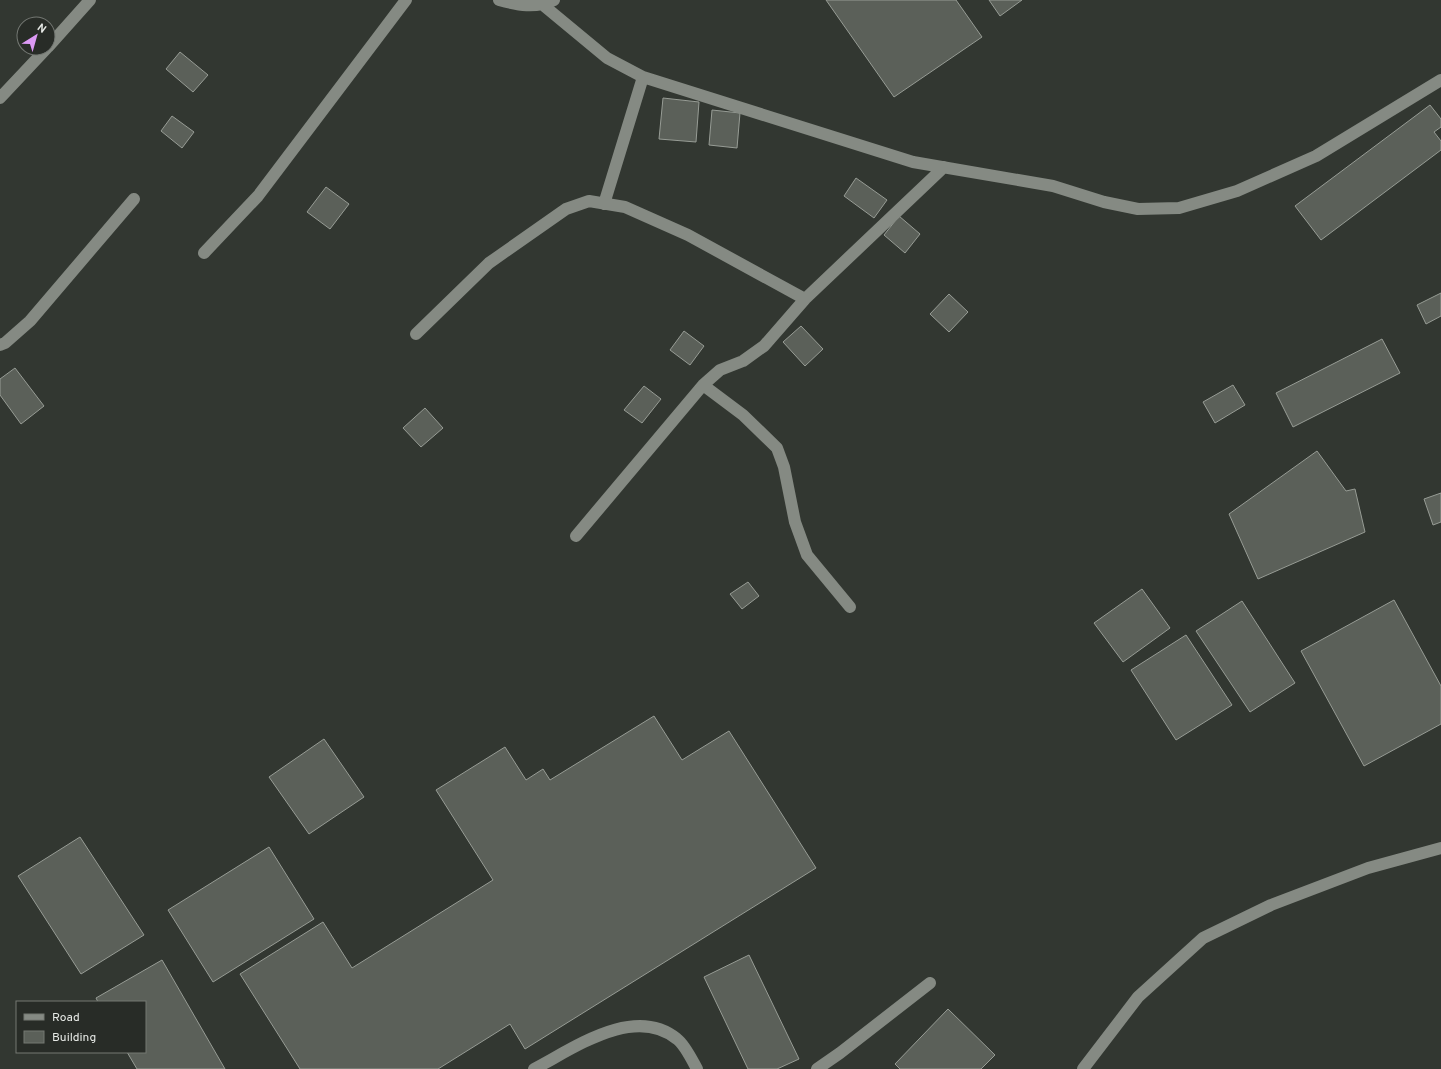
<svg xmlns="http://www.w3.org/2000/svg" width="1441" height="1069" viewBox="0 0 1441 1069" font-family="Overpass,sans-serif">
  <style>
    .building { fill: #5b6059; stroke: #979c95 }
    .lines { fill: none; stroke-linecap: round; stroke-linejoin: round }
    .minor { stroke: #858a83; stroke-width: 12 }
  </style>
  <rect width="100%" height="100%" fill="#323731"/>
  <!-- building -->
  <path class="building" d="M826,0H956L982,37L894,97Z
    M989,0H1022L1000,16Z
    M180,52L208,75L193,92L166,69Z
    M663,98L699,102L696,142L659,139Z
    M1430,105L1441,119V127L1434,132L1441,141V150L1321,240L1295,206Z
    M712,110L740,113L737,148L709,145Z
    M172,116L194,132L182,148L161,131Z
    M856,178L887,200L874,218L844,196Z
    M326,187L349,204L330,229L307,212Z
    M899,216L920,234L905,253L884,235Z
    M1441,293V316L1426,324L1417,305Z
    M949,294L968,312L949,332L930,314Z
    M801,326L823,349L805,366L783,342Z
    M684,331L704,346L690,365L670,350Z
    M1382,339L1400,373L1293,427L1276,393Z
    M15,368L44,406L21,424L0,395V379Z
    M1233,385L1245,405L1215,423L1203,402Z
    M644,386L661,399L642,423L624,410Z
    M425,408L443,428L421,447L403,428Z
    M1317,451L1346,491L1355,489L1365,532L1258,579L1229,514Z
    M1441,493V522L1433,525L1424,499Z
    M748,582L759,596L742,609L730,594Z
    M1142,589L1170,628L1123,662L1094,623Z
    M1394,600L1441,686V724L1364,766L1301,651Z
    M1242,601L1295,683L1250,712L1196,631Z
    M1186,635L1232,705L1176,740L1131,670Z
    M654,716L682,760L729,731L816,868L525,1049L510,1024L438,1069H300L240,974L323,922L352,968L493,880L436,790L505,747L526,780L543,769L550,780Z
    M324,739L364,797L309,834L269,777Z
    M80,837L144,935L81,974L18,876Z
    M269,847L314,919L213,982L168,910Z
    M749,955L799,1059L777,1069H748L704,977Z
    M162,960L225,1069H137L127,1052H145V1002H98L96,998Z
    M948,1009L995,1055L981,1069H900L895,1064Z"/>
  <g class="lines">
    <!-- minor -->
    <path class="minor" d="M499,0C518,5 535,9 554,0
      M543,5L607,58L643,77L913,162L1053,186L1104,202L1138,209L1179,208L1237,191L1316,156L1441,80
      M48,47L90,0
      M0,98L47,48
      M604,204L643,77
      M204,253L258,196L406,0
      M416,334L489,263L566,209L589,201L625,207L688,235L805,299
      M0,345L5,343L30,321L134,199
      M703,385L743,415L777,448L784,467L795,522L807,555L850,607
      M576,536L703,385L720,370L743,361L764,346L805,299L944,167
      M534,1069C573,1049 634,1004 677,1039C685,1045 692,1060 697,1069
      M817,1069L840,1053L930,983
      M1083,1069L1138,997L1203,938L1271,905L1368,868L1441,848"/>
  </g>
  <!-- legend -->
  <rect x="16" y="1001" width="130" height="52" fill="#282c27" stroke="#747873"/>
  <rect x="24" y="1014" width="20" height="6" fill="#858a83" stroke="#747873"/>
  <text x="52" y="1021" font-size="12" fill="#e6e9e5">Road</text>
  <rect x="24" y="1031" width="20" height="12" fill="#5b6059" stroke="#747873"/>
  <text x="52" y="1041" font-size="12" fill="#e6e9e5">Building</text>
  <!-- north arrow -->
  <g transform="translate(36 36) rotate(37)"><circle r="19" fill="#282c27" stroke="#747873"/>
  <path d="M0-3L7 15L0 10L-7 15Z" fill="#dc99f4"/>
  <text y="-6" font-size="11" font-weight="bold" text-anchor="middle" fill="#e6e9e5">N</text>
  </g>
</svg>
